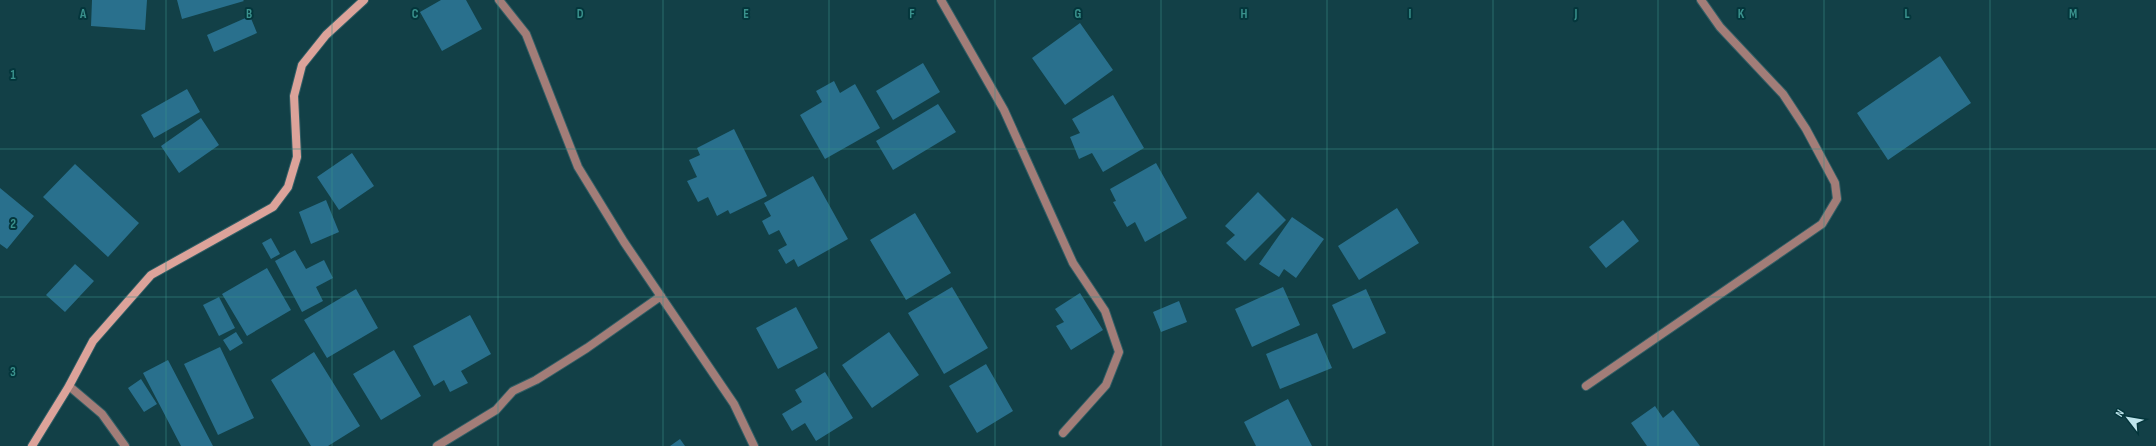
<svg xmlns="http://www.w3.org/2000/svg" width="2156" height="446" viewBox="0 0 2156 446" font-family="'Sofia Sans Condensed',sans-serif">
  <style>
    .building { fill: #29708d }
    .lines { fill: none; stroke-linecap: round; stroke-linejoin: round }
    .street-casing { stroke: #315e65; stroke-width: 10 }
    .secondary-casing { stroke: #315e65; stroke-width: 10 }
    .street { stroke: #a27d78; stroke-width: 8 }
    .secondary { stroke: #dca39a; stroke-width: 8 }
    .grid { fill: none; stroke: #3a928d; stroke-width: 1; stroke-opacity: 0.55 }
    .grid-label { font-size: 13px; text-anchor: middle; font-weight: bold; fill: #3a928d; stroke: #04363c; stroke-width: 4; stroke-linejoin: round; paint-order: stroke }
  </style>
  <rect width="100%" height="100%" fill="#124047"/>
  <!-- building -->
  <path class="building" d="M92,0H147L145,30L91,26Z
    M177,0H243L244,1L182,19Z
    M441,0H466L482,29L442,51L420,12Z
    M250,16L257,33L214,52L207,35Z
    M1080,23L1113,70L1065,105L1032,58Z
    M1940,56L1971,103L1888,160L1857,113Z
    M923,63L940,92L893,120L876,91Z
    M834,81L840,93L855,84L880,128L825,159L800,115L822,102L816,91Z
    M187,89L200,112L154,138L141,115Z
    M1113,95L1144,148L1103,172L1092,153L1079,159L1070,137L1080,133L1072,119Z
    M938,104L956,132L893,170L876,141Z
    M201,118L219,145L179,173L161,146Z
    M734,129L767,196L730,214L728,210L717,216L708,197L698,202L687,181L697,177L689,160L700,155L697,148Z
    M352,153L374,186L339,210L317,177Z
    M1156,163L1187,218L1145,242L1135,222L1127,227L1113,202L1116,201L1110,189Z
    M75,164L139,223L108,257L43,197Z
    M813,176L848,239L798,267L794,259L786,264L778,250L787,245L779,230L769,235L762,221L771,216L764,203Z
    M0,188L34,216L7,249L0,244Z
    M1258,192L1286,220L1245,261L1226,243L1235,235L1225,226Z
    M326,200L339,232L311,244L299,212Z
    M1397,208L1419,243L1359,280L1338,246Z
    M915,213L951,273L906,300L870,240Z
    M1292,217L1324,239L1296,278L1284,269L1279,277L1259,264Z
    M1623,220L1639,241L1606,268L1589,247Z
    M271,238L280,254L271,259L262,243Z
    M295,250L306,269L324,260L333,278L316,287L323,301L302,312L275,261Z
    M75,264L94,281L65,312L46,295Z
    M267,268L291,310L247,336L222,294Z
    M952,287L988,348L944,374L908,313Z
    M1283,287L1300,325L1252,347L1235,309Z
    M356,289L378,328L327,358L304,320Z
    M1366,289L1386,333L1353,349L1332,305Z
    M1080,293L1103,330L1071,350L1056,326L1064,322L1055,309Z
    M219,297L235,328L219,336L203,305Z
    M1179,301L1187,322L1161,332L1153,312Z
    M796,307L818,348L778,369L756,328Z
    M470,315L491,354L461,371L468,383L450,392L444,380L434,386L413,346Z
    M236,332L243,343L230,351L223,340Z
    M889,332L919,375L872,408L842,365Z
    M1317,333L1332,368L1280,389L1266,354Z
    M220,347L254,418L218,435L184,364Z
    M394,350L421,396L381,420L353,374Z
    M314,352L360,426L328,446H311L271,380Z
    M168,360L213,446H181L143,373Z
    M986,364L1013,411L977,433L949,386Z
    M825,372L853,418L816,441L805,423L792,431L782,414L802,402L795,390Z
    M141,379L157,404L144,412L128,388Z
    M1288,399L1312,446H1256L1244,422Z
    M1655,406L1663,418L1673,410L1700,446H1647L1631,423Z
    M680,439L685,446H670Z"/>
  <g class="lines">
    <defs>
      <path id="street" d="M499,0L526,34L578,167L624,242L734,404L754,446
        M941,0L1004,110L1073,263L1105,311L1119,352L1106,385L1063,433
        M69,386L102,414L125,446
        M1586,386L1822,224L1837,199L1835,183L1806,129L1783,94L1720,27L1701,0
        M437,446L496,410L513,391L536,380L587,348L661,296"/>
      <path id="secondary" d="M32,446L69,386L93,341L151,275L273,207L288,187L297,157L294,96L302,65L326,35L364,0"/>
    </defs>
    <!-- street casing -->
    <use href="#street" class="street-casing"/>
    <!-- secondary casing -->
    <use href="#secondary" class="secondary-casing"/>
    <!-- street -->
    <use href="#street" class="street"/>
    <!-- secondary -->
    <use href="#secondary" class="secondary"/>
  </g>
  <!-- grid -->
  <path class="grid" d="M166,0V446M332,0V446M498,0V446M663,0V446M829,0V446M995,0V446M1161,0V446M1327,0V446M1493,0V446M1658,0V446M1824,0V446M1990,0V446M0,149H2156M0,297H2156"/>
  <g class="grid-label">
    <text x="83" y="18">A</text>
    <text x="249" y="18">B</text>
    <text x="415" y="18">C</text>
    <text x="580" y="18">D</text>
    <text x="746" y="18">E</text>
    <text x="912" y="18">F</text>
    <text x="1078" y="18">G</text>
    <text x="1244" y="18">H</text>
    <text x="1410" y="18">I</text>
    <text x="1576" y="18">J</text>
    <text x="1741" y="18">K</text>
    <text x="1907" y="18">L</text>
    <text x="2073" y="18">M</text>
    <text x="13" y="79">1</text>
    <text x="13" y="228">2</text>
    <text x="13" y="376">3</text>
  </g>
  <!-- north arrow -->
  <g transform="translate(2128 418) rotate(301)" stroke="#04363c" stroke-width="3" paint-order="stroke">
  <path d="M0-3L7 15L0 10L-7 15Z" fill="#bde4eb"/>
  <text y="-6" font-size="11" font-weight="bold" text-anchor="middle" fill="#bde4eb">N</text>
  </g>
</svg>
